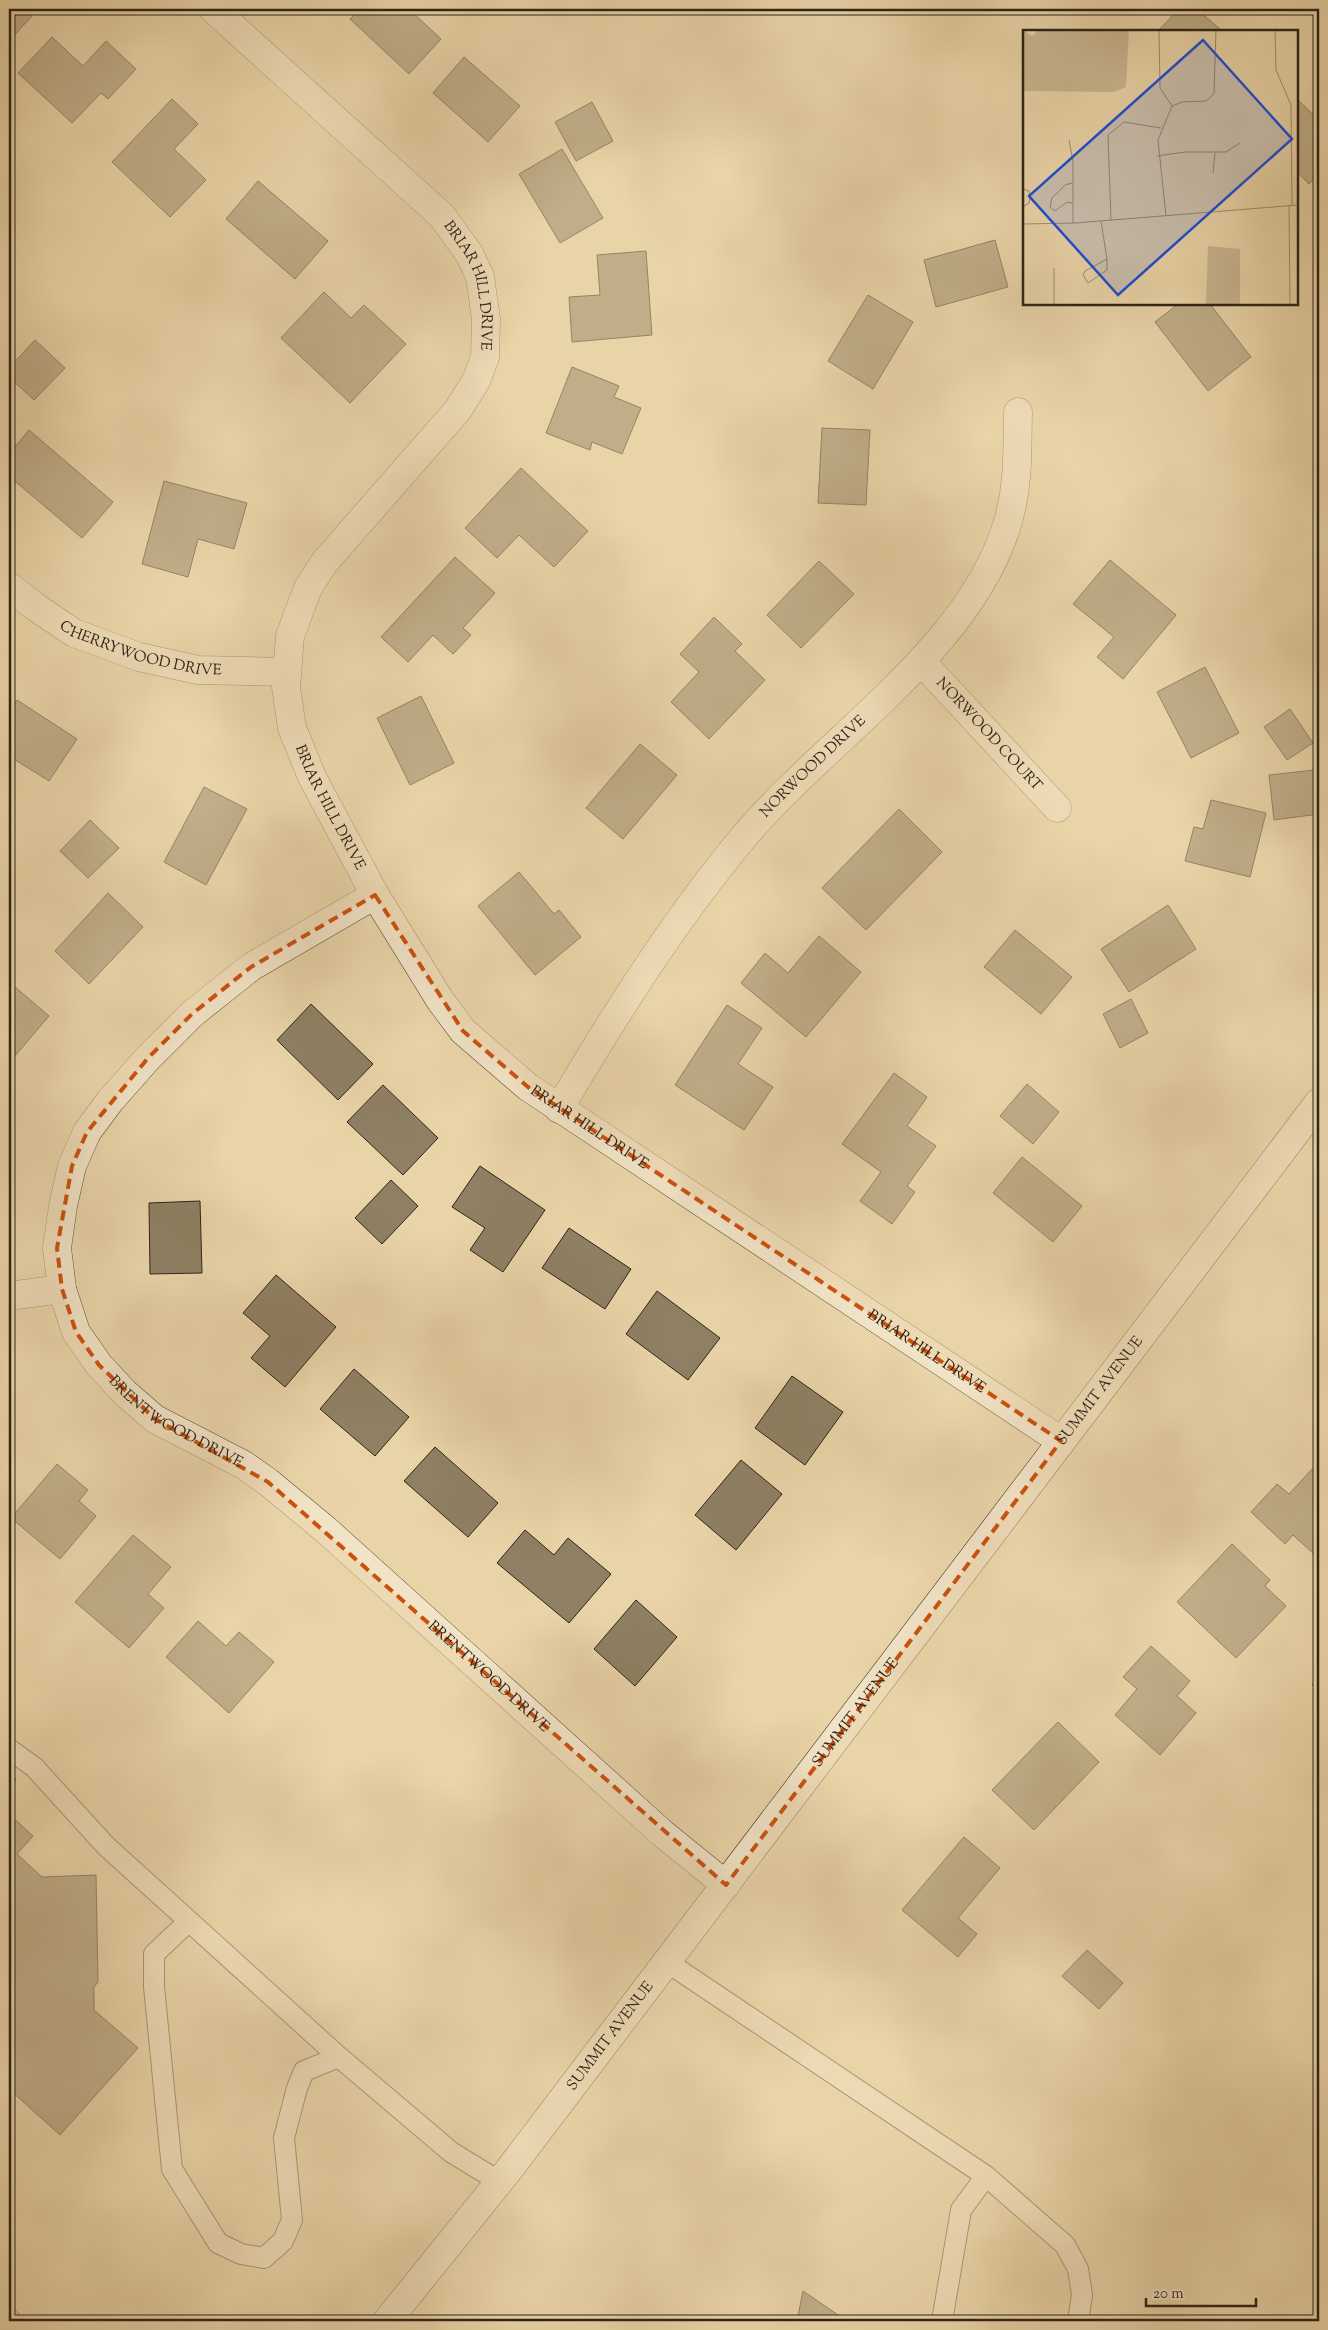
<svg xmlns="http://www.w3.org/2000/svg" width="1328" height="2330" viewBox="0 0 1328 2330" font-family="'Sorts Mill Goudy',serif">
  <style>
    .building { fill: #8f8064; stroke: #2d241b }
    .lines { fill: none; stroke-linecap: round; stroke-linejoin: round }
    .service-casing { stroke: #5c503e; stroke-width: 22 }
    .minor-casing { stroke: #5c503e; stroke-width: 29 }
    .secondary-casing { stroke: #2d241b; stroke-width: 29 }
    .service { stroke: #f1e3c6; stroke-width: 20 }
    .minor { stroke: #f1e3c6; stroke-width: 28 }
    .secondary { stroke: #f1e3c6; stroke-width: 28 }
    .marked { fill: none; stroke: #cc510e; stroke-width: 4; stroke-dasharray: 10 6; stroke-linejoin: round }
    .labels { text-anchor: middle; dominant-baseline: central; stroke-width: 5; stroke-linejoin: round; paint-order: stroke }
    .street-label { font-size: 15px; fill: #2d241b; stroke: #f1e3c6 }
    .inset-road { fill: none; stroke: #9e8e70; stroke-width: 1 }
    .view { fill: #1d4ed8; fill-opacity: 0.15; stroke: #1d4ed8; stroke-width: 2.5 }
    .inset-edge { fill: none; stroke: #2d241b; stroke-width: 2.5 }
  </style>
  <rect width="100%" height="100%" fill="#e9d4a8"/>
  <filter id="stains"><feTurbulence type="fractalNoise" baseFrequency=".004" numOctaves="4"/><feColorMatrix values="0 0 0 0 .2 0 0 0 0 .09 0 0 0 0 .02 0 0 0 .5 -.17"/></filter>
  <radialGradient id="worn" r=".72"><stop offset=".6" stop-color="#630" stop-opacity="0"/><stop offset="1" stop-color="#630" stop-opacity=".3"/></radialGradient>
  <!-- building -->
  <path class="building" d="M9,9H25L32,16L9,41Z
    M360,9H409L441,39L409,74L350,19Z
    M1179,9H1197L1222,31H1158Z
    M52,37L83,66L106,41L136,69L108,99L101,93L72,123L18,73Z
    M464,57L520,106L488,142L433,93Z
    M172,99L198,124L174,149L206,180L170,217L112,162Z
    M1297,99L1319,120V173L1309,184L1297,172Z
    M592,102L613,141L576,161L555,122Z
    M562,149L603,218L560,243L519,174Z
    M258,181L328,241L295,279L226,219Z
    M995,240L1008,287L936,307L924,260Z
    M646,251L652,335L572,342L569,297L600,295L597,255Z
    M324,292L351,318L364,305L406,344L350,403L281,338Z
    M868,295L913,322L873,389L828,361Z
    M1178,304H1210L1251,357L1208,391L1155,322Z
    M35,340L65,368L34,400L9,377V368Z
    M572,367L619,386L614,397L641,408L622,454L592,442L590,450L546,433Z
    M822,428L870,430L866,505L818,503Z
    M29,430L113,502L82,538L9,476V454Z
    M521,468L588,531L554,567L519,535L497,558L465,528Z
    M164,481L247,503L234,549L198,539L188,577L142,564Z
    M455,557L495,593L463,628L471,635L453,654L433,635L408,662L381,637Z
    M1110,560L1176,615L1123,679L1097,657L1114,637L1073,604Z
    M819,561L854,594L801,648L767,615Z
    M714,617L742,644L735,651L765,680L709,739L671,702L699,672L680,654Z
    M1205,667L1239,733L1191,758L1157,692Z
    M421,696L454,763L410,785L377,718Z
    M17,700L77,739L49,781L9,756V714Z
    M1290,709L1313,743L1287,760L1264,727Z
    M640,744L677,775L623,839L586,808Z
    M1314,770L1319,814L1274,820L1269,775Z
    M204,787L247,809L206,885L164,862Z
    M1211,800L1266,813L1250,877L1185,861L1194,827L1203,829Z
    M899,809L942,852L866,930L822,888Z
    M90,820L119,848L88,878L60,851Z
    M519,872L554,914L559,910L581,937L535,975L478,906Z
    M108,893L143,927L89,984L55,951Z
    M1168,905L1196,949L1129,992L1101,949Z
    M1015,930L1072,977L1041,1014L984,967Z
    M819,936L861,972L806,1037L741,983L765,953L788,973Z
    M14,986L49,1016L9,1063V993Z
    M1131,999L1148,1033L1120,1048L1103,1014Z
    M311,1004L373,1064L338,1100L277,1040Z
    M727,1005L762,1028L738,1064L773,1087L744,1130L675,1085Z
    M894,1073L927,1097L907,1126L936,1146L907,1186L915,1192L892,1224L860,1201L881,1172L842,1144Z
    M1027,1084L1059,1112L1033,1144L1000,1116Z
    M383,1085L438,1138L403,1175L347,1122Z
    M1022,1157L1082,1206L1053,1242L993,1193Z
    M480,1166L545,1210L503,1272L470,1250L485,1228L452,1207Z
    M391,1180L418,1206L382,1244L355,1218Z
    M200,1201L202,1273L150,1274L149,1203Z
    M569,1228L631,1269L605,1309L542,1268Z
    M276,1275L336,1327L285,1387L251,1358L270,1336L243,1313Z
    M657,1291L720,1338L688,1380L626,1334Z
    M354,1369L409,1417L375,1456L320,1409Z
    M792,1376L843,1412L805,1465L755,1428Z
    M435,1447L498,1503L468,1537L404,1481Z
    M741,1460L782,1494L736,1550L695,1515Z
    M57,1464L88,1490L79,1501L96,1516L60,1559L11,1518Z
    M1314,1467L1319,1472V1549L1314,1554L1293,1535L1285,1544L1251,1512L1277,1484L1289,1494Z
    M525,1530L554,1555L568,1538L611,1574L569,1623L497,1563Z
    M133,1535L171,1567L148,1594L164,1608L129,1648L75,1602Z
    M1232,1544L1270,1580L1265,1586L1286,1606L1236,1658L1177,1602Z
    M636,1600L677,1637L635,1686L594,1649Z
    M198,1621L226,1646L239,1632L274,1662L229,1713L166,1657Z
    M1151,1646L1190,1681L1177,1696L1196,1713L1160,1755L1115,1715L1137,1689L1123,1677Z
    M1319,1675V1691L1312,1685Z
    M1058,1722L1099,1762L1034,1830L992,1790Z
    M9,1773L16,1779L9,1788Z
    M9,1814L33,1836L17,1854L42,1877L96,1875L98,1982L94,1987V2010L138,2048L60,2135L9,2089Z
    M964,1837L1000,1868L958,1918L977,1934L958,1957L902,1910Z
    M1087,1950L1123,1983L1099,2009L1062,1976Z
    M803,2291L847,2321H797Z
    M772,2318L788,2321H771Z"/>
  <g class="lines">
    <defs>
      <path id="service" d="M9,1749L34,1767L106,1846L339,2057L451,2152L500,2182
        M188,1922L154,1954V1987L172,2169L218,2243L241,2254L264,2258L283,2241L292,2220L284,2138L297,2088L304,2071L339,2057
        M667,1962L986,2176L1065,2245L1078,2269L1082,2295L1078,2321
        M9,2319L11,2321
        M942,2321L961,2210L986,2176"/>
      <g id="minor">
        <path id="s1" d="M213,9L442,216L470,255L480,277L486,319L485,357L476,381L457,411L324,563L308,588L290,636L286,687L292,728L312,777L375,895L440,1000L463,1031L528,1087L1061,1441"/>
        <path id="s2" d="M9,586L34,606L74,633L139,657L198,670L286,672"/>
        <path id="s3" d="M921,661L1057,808"/>
        <path id="s4" d="M375,895L251,967L192,1014L148,1058L110,1101L87,1132L72,1166L63,1206L57,1248L62,1289L76,1332L99,1365L125,1393L155,1419L244,1465L268,1482L326,1530L662,1833L726,1885"/>
        <path id="s5" d="M559,1109C614,1016 673,922 742,839C826,738 974,647 1009,518C1019,480 1017,450 1018,412"/>
        <path d="M9,1296L62,1289"/>
      </g>
      <g id="secondary">
        <path id="s6" d="M387,2321L508,2171L1319,1102"/>
      </g>
    </defs>
    <!-- service casing -->
    <use href="#service" class="service-casing"/>
    <!-- minor casing -->
    <use href="#minor" class="minor-casing"/>
    <!-- secondary casing -->
    <use href="#secondary" class="secondary-casing"/>
    <!-- service -->
    <use href="#service" class="service"/>
    <!-- minor -->
    <use href="#minor" class="minor"/>
    <!-- secondary -->
    <use href="#secondary" class="secondary"/>
  </g>
  <!-- marked area -->
  <path d="M0 0H1328V2330H0ZM375,895L463,1031L528,1087L1061,1441L726,1885L268,1482L155,1419L99,1365L76,1332L62,1289L57,1248L72,1166L87,1132L148,1058L192,1014L251,967Z" fill="#e9d4a8" fill-opacity=".55" fill-rule="evenodd"/>
  <path class="marked" d="M375,895L463,1031L528,1087L1061,1441L726,1885L268,1482L155,1419L99,1365L76,1332L62,1289L57,1248L72,1166L87,1132L148,1058L192,1014L251,967Z"/>
  <g class="labels">
    <!-- street labels -->
    <g class="street-label">
      <text stroke="none"><textPath href="#s1" startOffset="386">BRIAR HILL DRIVE</textPath></text>
      <text stroke="none"><textPath href="#s2" startOffset="149">CHERRYWOOD DRIVE</textPath></text>
      <text stroke="none"><textPath href="#s3" startOffset="100">NORWOOD COURT</textPath></text>
      <text stroke="none"><textPath href="#s5" startOffset="428">NORWOOD DRIVE</textPath></text>
      <text stroke="none"><textPath href="#s1" startOffset="986">BRIAR HILL DRIVE</textPath></text>
      <text stroke="none"><textPath href="#s1" startOffset="1406">BRIAR HILL DRIVE</textPath></text>
      <text stroke="none"><textPath href="#s1" startOffset="1811">BRIAR HILL DRIVE</textPath></text>
      <text stroke="none"><textPath href="#s6" startOffset="1172">SUMMIT AVENUE</textPath></text>
      <text stroke="none"><textPath href="#s4" startOffset="721">BRENTWOOD DRIVE</textPath></text>
      <text stroke="none"><textPath href="#s4" startOffset="1126">BRENTWOOD DRIVE</textPath></text>
      <text stroke="none"><textPath href="#s6" startOffset="768">SUMMIT AVENUE</textPath></text>
      <text stroke="none"><textPath href="#s6" startOffset="362">SUMMIT AVENUE</textPath></text>
    </g>
  </g>
  <!-- overview -->
  <g transform="translate(1023 30)">
    <rect width="275" height="275" fill="#e9d4a8"/>
    <path d="M0,0L9,6L16,0H106L103,57L91,62L0,61Z" fill="#c9b690"/>
    <path d="M54,0H95L94,20L54,19ZM24,1H49V22L23,21ZM0,6H6V47H0ZM54,22L94,23V48L54,47ZM23,30H48L47,51L22,50ZM185,216L217,219V275H183Z" fill="#c9b690"/>
    <path class="inset-road" d="M136,0L137,58L149,76M252,0L253,40L268,75L269,175M46,110L50,131V193M134,126L162,122H203L217,113M190,143L192,123M49,153L42,155L29,168L27,177L32,181L44,172L49,173M0,159L6,161L7,167L6,173L0,177M266,175L267,275M143,186L135,110L149,76L159,72L183,71L191,64L193,0M88,190L85,105L101,92L138,98M78,191L84,229V240L65,253L60,245L62,241L84,229M0,194L52,193L275,175M31,275V238"/>
    <path class="view" d="M180,10L269,109L95,265L6,166Z"/>
    <rect width="275" height="275" class="inset-edge"/>
  </g>
  <!-- margin -->
  <rect width="1328" height="2330" fill="none" stroke="#e9d4a8" stroke-width="30"/>
  <rect x="10" y="10" width="1308" height="2310" fill="none" stroke="#2d241b" stroke-width="2.5"/>
  <rect x="15" y="15" width="1298" height="2300" fill="none" stroke="#2d241b"/>
  <!-- scale -->
  <path d="M1146 2298v8h110v-8" fill="none" stroke="#2d241b" stroke-width="2.5"/>
  <text x="1153" y="2298" font-size="15" fill="#2d241b" stroke="#f1e3c6" stroke-width="4" paint-order="stroke">20 m</text>
  <rect width="100%" height="100%" filter="url(#stains)"/>
  <rect width="100%" height="100%" fill="url(#worn)"/>
</svg>
